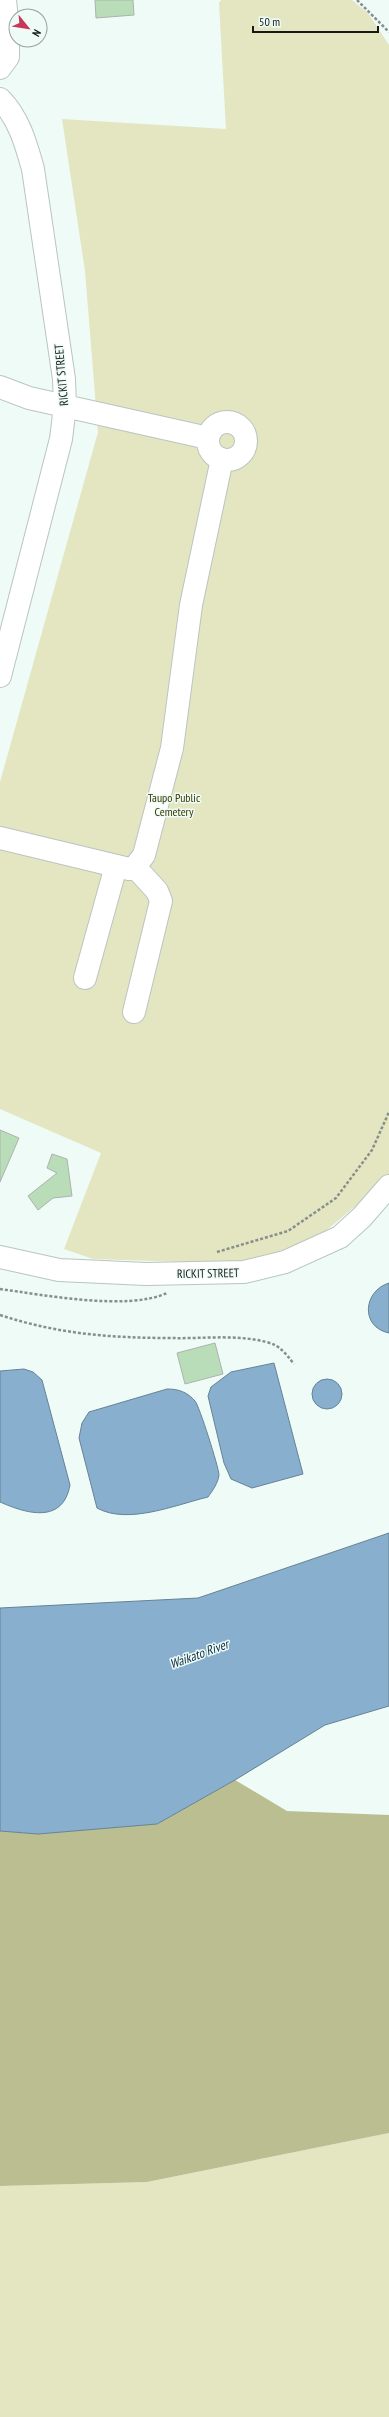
<svg xmlns="http://www.w3.org/2000/svg" width="389" height="2417" viewBox="0 0 389 2417" font-family="'PT Sans Narrow',sans-serif">
  <style>
    .green { fill: #e3e6c0 }
    .forest { fill: #babe90 }
    .water { fill: #88afce; stroke: #668297 }
    .building { fill: #baddb9; stroke: #acb3ac }
    .lines { fill: none; stroke-linecap: round; stroke-linejoin: round }
    .minor-casing { stroke: #bac5c2; stroke-width: 24 }
    .path { stroke: #878f8d; stroke-width: 2.5; stroke-dasharray: 3 2; stroke-linecap: butt }
    .minor { stroke: #fff; stroke-width: 22 }
    .labels { text-anchor: middle; dominant-baseline: central; stroke-width: 3; stroke-linejoin: round; paint-order: stroke }
    .street-label { font-size: 12px; fill: #151918; stroke: #effbf7 }
    .park-label { font-size: 12px; fill: #373800; stroke: #effbf7 }
    .water-label { font-size: 13px; font-style: italic; fill: #0d2c43; stroke: #effbf7 }
  </style>
  <rect width="100%" height="100%" fill="#effbf7"/>
  <!-- green -->
  <path class="green" d="M221,0H352L368,13L389,45V1178L322,1234L248,1264L93,1259L64,1249L101,1153L0,1109V782L98,432L85,271L62,119L226,129L219,3Z
    M389,2133V2417H0V2186L147,2182Z"/>
  <!-- forest -->
  <path class="forest" d="M235,1780L287,1811L389,1815V2133L147,2182L0,2186V1831L38,1834L157,1824Z"/>
  <!-- water -->
  <path class="water" d="M389,1283V1333C360,1327 363,1291 389,1283Z
    M274,1363L303,1474L252,1488L231,1479L224,1463L208,1396L211,1387L231,1372Z
    M24,1369L33,1372L42,1380L70,1485C63,1524 27,1514 0,1502V1371Z
    M312 1394a15 15 0 1 1 30 0a15 15 0 1 1-30 0Z
    M167,1389C179,1389 187,1392 195,1401C199,1405 219,1468 219,1475C218,1483 213,1490 208,1497C175,1505 128,1525 97,1508L79,1438L82,1423L89,1412Z
    M389,1533V1706L325,1725L235,1780L157,1824L38,1834L0,1831V1608L198,1598Z"/>
  <!-- building -->
  <path class="building" d="M95,0H133L134,15L96,18Z
    M0,1130L19,1138L0,1182Z
    M52,1154L67,1159L72,1196L53,1198L38,1210L28,1196L57,1173L47,1168Z
    M215,1343L223,1374L185,1384L177,1353Z"/>
  <g class="lines">
    <defs>
      <path id="minor" d="M0,68L8,57V29L5,0
        M0,99C19,118 26,144 33,169L64,379L65,406L61,439L0,676
        M0,387L29,398L208,438
        M208 441a19 19 0 1 1 38 0a19 19 0 1 1-38 0Z
        M0,838L129,869L135,867L144,855L172,748L191,605L222,459
        M85,978L116,866
        M134,1012L161,901L157,891L135,867
        M0,1257L59,1270L146,1274L244,1272L285,1262L340,1237L362,1217L389,1186"/>
    </defs>
    <!-- minor casing -->
    <use href="#minor" class="minor-casing"/>
    <!-- path -->
    <path class="path" d="M357,0L389,32
      M217,1252L288,1231L336,1198L372,1150L389,1112
      M0,1289C44,1295 128,1311 167,1293
      M0,1315C58,1334 111,1338 171,1338C202,1339 236,1334 266,1342C280,1345 285,1353 294,1364"/>
    <!-- minor -->
    <use href="#minor" class="minor"/>
  </g>
  <g class="labels">
    <!-- street labels -->
    <g class="street-label">
      <text transform="translate(61 375) rotate(-95)">RICKIT STREET</text>
      <text transform="translate(208 1273) rotate(-1)">RICKIT STREET</text>
    </g>
    <!-- park labels -->
    <g class="park-label">
      <text x="174" y="797">Taupo Public<tspan x="174" dy="14">Cemetery</tspan></text>
    </g>
    <!-- water labels -->
    <g class="water-label">
      <text transform="translate(199 1654) rotate(-20)">Waikato River</text>
    </g>
  </g>
  <!-- north arrow -->
  <g transform="translate(28 28) rotate(120)"><circle r="19" fill="#effbf7" stroke="#98a19e"/>
  <path d="M0-3L7 15L0 10L-7 15Z" fill="#c73757"/>
  <text y="-6" font-size="11" font-weight="bold" text-anchor="middle" fill="#151918">N</text>
  </g>
  <!-- scale -->
  <path d="M253 26v6h125v-6" fill="none" stroke="#151918" stroke-width="2"/>
  <text x="259" y="26" font-size="12" fill="#151918" stroke="#effbf7" stroke-width="3" paint-order="stroke">50 m</text>
</svg>
